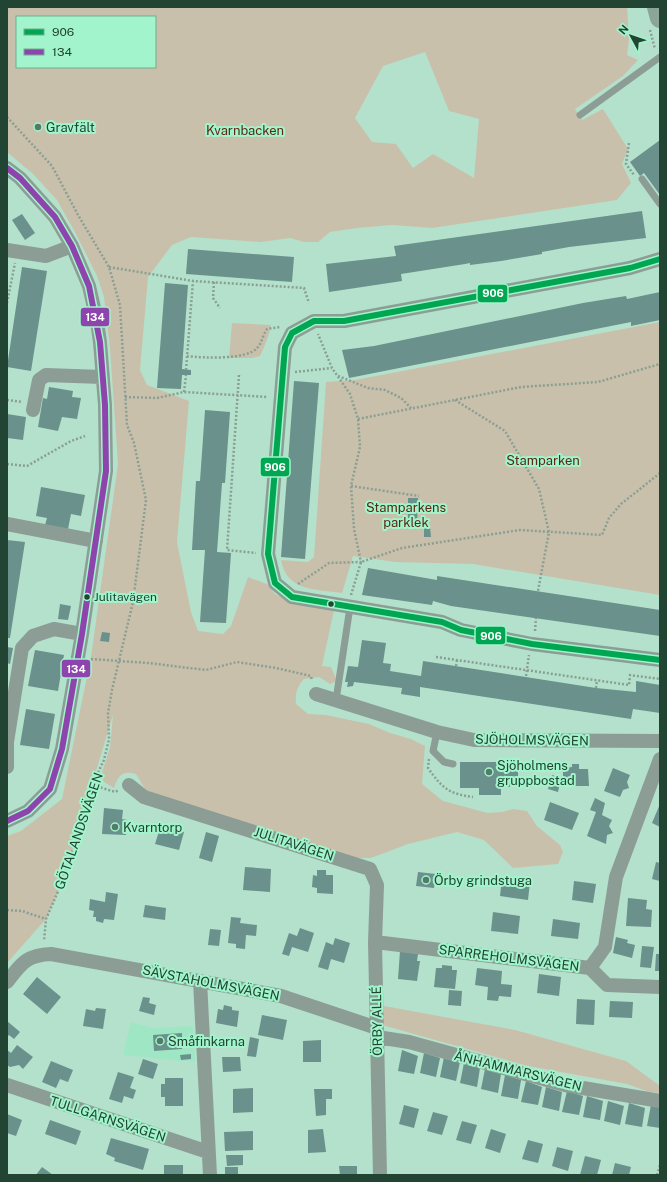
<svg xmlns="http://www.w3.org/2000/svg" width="667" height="1182" viewBox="0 0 667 1182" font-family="'Public Sans',sans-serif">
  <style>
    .built { fill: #9fe7c4 }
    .green { fill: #c9c0ab; fill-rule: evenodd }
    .building { fill: #6a918b }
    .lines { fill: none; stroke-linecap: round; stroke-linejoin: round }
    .path { stroke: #8a9e94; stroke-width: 2.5; stroke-dasharray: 2 2; stroke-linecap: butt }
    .lane { stroke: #8c9d95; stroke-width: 7 }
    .street { stroke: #8c9d95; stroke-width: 14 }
    .secondary { stroke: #8ba699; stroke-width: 20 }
    .bus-1-casing { stroke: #a1f4cb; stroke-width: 9 }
    .bus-2-casing { stroke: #a1f4cb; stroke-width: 9 }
    .bus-1 { stroke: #00a651; stroke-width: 6 }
    .bus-2 { stroke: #8e44ad; stroke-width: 6 }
    .poi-dot { fill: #547b68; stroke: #a1f4cb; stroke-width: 1.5 }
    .bus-dot { fill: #214433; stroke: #a1f4cb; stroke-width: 1.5 }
    .labels { text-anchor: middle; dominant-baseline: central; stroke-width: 4; stroke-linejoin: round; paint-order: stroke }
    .bus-label { font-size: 12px; fill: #214433; stroke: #a1f4cb; text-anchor: start }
    .poi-label { font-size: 13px; fill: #214433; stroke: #a1f4cb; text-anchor: start }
    .park-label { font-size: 13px; fill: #5b2813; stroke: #a1f4cb }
    .street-label { font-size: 13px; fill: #214433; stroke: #a1f4cb }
    .line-badge { stroke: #a1f4cb; stroke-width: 1.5 }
    .badge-label { font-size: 11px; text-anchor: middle; font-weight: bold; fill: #fff }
  </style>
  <rect width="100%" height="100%" fill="#b4e1cb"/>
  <!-- built -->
  <path class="built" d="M131,1022L154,1028L193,1026L195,1061H179L123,1055Z"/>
  <!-- green -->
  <path class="green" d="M7,7H627L629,40L627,55L638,60L623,76L575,109L582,120L603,109L628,149L622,164L631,183L617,200L432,228L392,225L357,228L330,232L318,242H304L290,238L261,242L191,237L172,245L148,277L140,370L147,385L189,401L177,542L191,612L198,631L223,634L231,626L248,577L267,584L275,594L289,600L334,610L322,666L331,667L337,681L330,684L319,677L304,679C297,687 295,693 296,704L308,714L326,715L369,724L390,733L411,739L425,746L422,784L443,801L488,813L502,812L513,809L527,811L537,826L560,845L563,852L558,864L513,868L484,840L457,832L408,844L371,858H354L150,793L145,789L136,774C122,770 118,776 114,788L104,782L101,776L110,747L113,715L63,880L46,919L7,963V836L21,831L62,799L91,657L118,464L110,348L104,297L97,276L76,234L57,200L33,174L7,152ZM17,17H155V67H17ZM425,52L449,111L479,119L474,178L433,154L413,168L396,144L372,142L355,118L383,66Z
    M660,322V595L473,564L395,562L353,556L342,593C316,589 287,592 281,560L308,562L314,557L326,382L355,380Z
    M232,323L271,325C270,333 264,348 260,356L252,358H229Z
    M384,1006L515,1030L626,1061L660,1086V1093L649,1092L627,1084L528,1066L382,1025Z"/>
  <!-- building -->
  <path class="building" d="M660,140V195L644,173L640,176L630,162Z
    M642,211L646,238L569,247L542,252V254L501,261L470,265V263L465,264L401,274L402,281L329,292L326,264L396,256L394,246Z
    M22,214L35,233L25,240L12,220Z
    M188,249L294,257L292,282L186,274Z
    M22,267L47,271L31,371L7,367Z
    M165,283L188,285L182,369L191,370V375H182L181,389L157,388Z
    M660,292V320L631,326V322L349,378L342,350L374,346L583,303L626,296L627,299Z
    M294,381L319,383L305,559L281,557Z
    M49,387L73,391L72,397L81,398L77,419L62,417L58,431L38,427L43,398L47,399Z
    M205,410L230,412L225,483H222L217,552L231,553L226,623L200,622L205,550H192L196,481H200Z
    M7,414L26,417L23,440L7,438Z
    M41,487L85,495L81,516L71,514L68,529L45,525L47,518L36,516Z
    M408,498H418L417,526L408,525Z
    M424,527H430L431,537H424Z
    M7,540L25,542L10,638H7Z
    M368,568L437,580V576L660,610V636L451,606L433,601L432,605L362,595Z
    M60,604L71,606L68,620L58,619Z
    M102,632L110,633L109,642L100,641Z
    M362,640L386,643L383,663L391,664L390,671L421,676L423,661L596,688L636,692V681L660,685V713L633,709L631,719L420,687V697L401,694L402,688L354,682L353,686L347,687L348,682H345L348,666L358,667Z
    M7,647L13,648L10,664L7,663Z
    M35,650L64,655L58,691L28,686Z
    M26,709L55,714L49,749L20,745Z
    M460,762H518V782H510V787H501V795H479V788H460Z
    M572,764H579V769H588L589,786H563V768L572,767Z
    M613,768L630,775L627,782L629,788L623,790L620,797L604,791Z
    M552,775L561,778L558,792L548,789Z
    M595,798L605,803L602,815L612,820L609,826L613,833L607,835L606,844L587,836L596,812L590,810Z
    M550,802L579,813L572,830L544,820Z
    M660,804V827L652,823Z
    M104,808L123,810L122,819L127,820L126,835L102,834Z
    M161,825L184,832L179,850L155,844Z
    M206,832L219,836L212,862L199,858Z
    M656,862L660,863V881L652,879Z
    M245,867L271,869L270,892L243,890Z
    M317,870H326V875H333V894L317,893V888L312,887L313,875L317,876Z
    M418,872L436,874L434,888L416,886Z
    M502,878L530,882L528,900L500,896Z
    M574,881L596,884L593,903L572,900Z
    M106,892L118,894L114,920L104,919L103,923L96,921V917H93L94,911L89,910L90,899L105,902Z
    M628,898L647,900L646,909L652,910L651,927L626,926Z
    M145,905L166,908L165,920L143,917Z
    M493,912L520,916L518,934L491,931Z
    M231,917L241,918L240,923L257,925L256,936L246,935L245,949L236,948V944L228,943Z
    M553,919L580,923L578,939L551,936Z
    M300,928L314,933L308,952L292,947L289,956L282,954L289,933L297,936Z
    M210,929L221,930L219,946L208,945Z
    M616,937L628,940L627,943L635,945L632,958L613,953Z
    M335,938L350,943L344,963L331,959L328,970L318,967L326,942L333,945Z
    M642,946L654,947L651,968L640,967Z
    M400,951L418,954L417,961H420L417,981L398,979Z
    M656,954H660V971H655Z
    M442,965L452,966V970H457L455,989L434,987L436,968H442Z
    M477,968L502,971L501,984L512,985L511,997L499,996L498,1001L487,1000L488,987L475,985Z
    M539,974L561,977L559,996L537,993Z
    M37,977L61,997L47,1014L23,994Z
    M449,990L462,991L461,1006L448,1005Z
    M143,997L150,998L149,1003L156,1005L154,1015L139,1011Z
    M577,999L595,1000L594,1025L576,1024Z
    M610,1001L633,1002L632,1018L609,1017Z
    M224,1005L232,1007V1010L239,1011L237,1027L216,1023L218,1009L223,1010Z
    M96,1008L106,1009L103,1029L83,1026L86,1009L95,1011Z
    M262,1015L287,1020L283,1040L258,1035Z
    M7,1021L20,1032L14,1039L9,1035L7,1037Z
    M182,1033V1049L154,1051L153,1035Z
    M250,1037L259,1039L256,1057L247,1056Z
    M321,1040V1062H303V1041Z
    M17,1045L33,1057L23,1069L19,1065L10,1067L7,1065V1050L11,1053Z
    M402,1050L418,1056L414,1074L398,1071Z
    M424,1053L440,1058L436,1077L420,1073Z
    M191,1054V1059L181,1060L180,1055Z
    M222,1057H240L241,1071L223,1072Z
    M444,1057L460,1062L456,1081L440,1077Z
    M143,1059L158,1064L153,1079L138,1074Z
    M51,1061L73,1070L68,1082L60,1079L56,1088L42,1082Z
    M464,1063L480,1068L477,1087L460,1083Z
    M485,1069L501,1074L498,1093L481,1089Z
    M118,1072L134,1077L130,1088L136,1090L133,1099L124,1096L122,1103L109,1099Z
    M505,1075L521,1080L518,1099L501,1096Z
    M165,1078H183V1106H165V1097H161V1084H165Z
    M526,1081L542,1087L538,1105L521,1102Z
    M546,1087L562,1092L559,1111L542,1107Z
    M253,1088V1112L233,1113V1089Z
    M314,1089H332V1099H326V1115L316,1116Z
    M567,1091L583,1096L579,1115L562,1112Z
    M587,1096L603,1101L600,1120L583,1117Z
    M608,1101L624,1106L620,1125L604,1121Z
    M629,1103L645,1108L642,1127L625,1124Z
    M404,1105L419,1109L414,1128L399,1124Z
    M651,1105L659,1107L660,1109V1128L647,1126Z
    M433,1112L448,1116L442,1135L427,1131Z
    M7,1114L22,1120L16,1136L7,1133Z
    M50,1120L81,1131L76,1145L45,1134Z
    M462,1121L477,1125L471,1144L456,1140Z
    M323,1129L326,1152L308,1153V1130Z
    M491,1129L506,1134L500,1153L485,1148Z
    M253,1131V1150L225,1151L224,1132Z
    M111,1138L149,1149L143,1170L114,1161L115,1158L106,1154Z
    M528,1140L543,1144L538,1163L522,1159Z
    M557,1147L573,1151L568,1171L552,1166Z
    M226,1155H243V1165L227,1166Z
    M585,1156L601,1160L597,1175H580Z
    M615,1163L631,1167L629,1175H612Z
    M164,1165H183V1175H164Z
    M339,1166H357V1175H340Z
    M42,1167L53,1175H36Z
    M225,1167H238V1175H225Z"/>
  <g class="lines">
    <!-- path -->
    <path class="path" d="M650,30L655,49
      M7,117L52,166L78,215L109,267L120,305L127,425L134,443L146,500L133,602L112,690L108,713L109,739L104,760L94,781L63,880L46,919L44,941
      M629,143L626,164L634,175
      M109,267L193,281L304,288L309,303
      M214,282L213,298L220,308
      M7,303L15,263
      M187,356C203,358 247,360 257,348C262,343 263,334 267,329L280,327
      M186,370L193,281
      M295,372L332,368
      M239,375L227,550L256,553
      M338,376L368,388L385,390L401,398L411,408
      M184,392L186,375
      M125,397L157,398L184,392L268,397
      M7,400L22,402
      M455,400L505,431L539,489L549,532L538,591
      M358,419L521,387L598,382L660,364
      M7,464L27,466L71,441L85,436
      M351,486L419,496
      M298,584L329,563L361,562L354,529L351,486L360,447L358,419L350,394L332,368L318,334
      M351,595L361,562L402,548L520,530L602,535L609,518L621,504L660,473
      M535,631L536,618
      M436,657L629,685L630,675L660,679
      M91,659L148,663L206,670L237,662L276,668L311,676L312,681
      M456,666L457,660
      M526,676L529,655
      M596,688L597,680
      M429,759L428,768C442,788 449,794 473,797
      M93,785L115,792L119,790
      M7,910L22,911L46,919
      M657,1175L660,1165"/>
    <!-- lane -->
    <path class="lane" d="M580,115L660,57
      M642,179L660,204
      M336,700L350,607
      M437,732L433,751L444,762L453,764"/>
    <!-- street -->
    <path class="street" d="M7,168L20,178L55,217L72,246L89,286L97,321L100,342L105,405L106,471L82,634L62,749L50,789L28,811L7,821
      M7,250L46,256L72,246
      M660,259L630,268L344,321H314L292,333L285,347L268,554L275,583L292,597L442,622L461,630L532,644L660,660
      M33,410L39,380L46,375L102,377
      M7,524L96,541
      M316,694L437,732L474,740L660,741
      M7,767V742L22,648L33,636L54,629L82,634
      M129,785L144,797L370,869L377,885L375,942L380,1175
      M375,942L590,968L607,985L660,987
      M590,968L605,947L616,877L660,759
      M200,981L210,1175
      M7,982C21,964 26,955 51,954L281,996L377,1028
      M377,1037L409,1042L565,1085L660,1101
      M7,1085L208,1152"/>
    <!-- secondary -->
    <path class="secondary" d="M657,7L660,18"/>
    <defs>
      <path id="bus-1" d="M660,259L630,268L344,321H314L292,333L285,347L268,554L275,583L292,597L442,622L461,630L532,644L660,660"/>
      <path id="bus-2" d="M7,168L20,178L55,217L72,246L89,286L100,342L105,405L106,471L82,634L62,749L50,789L28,811L7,821"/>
    </defs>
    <!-- bus-1 casing -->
    <use href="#bus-1" class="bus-1-casing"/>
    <!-- bus-2 casing -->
    <use href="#bus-2" class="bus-2-casing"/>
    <!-- bus-1 -->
    <use href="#bus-1" class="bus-1"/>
    <!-- bus-2 -->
    <use href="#bus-2" class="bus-2"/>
  </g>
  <!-- markers -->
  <g class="poi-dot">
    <circle cx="38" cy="127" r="4"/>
    <circle cx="489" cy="772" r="4"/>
    <circle cx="115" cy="827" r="4"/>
    <circle cx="426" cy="880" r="4"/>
    <circle cx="160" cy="1041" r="4"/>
  </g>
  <g class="bus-dot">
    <circle cx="87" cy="597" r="3.5"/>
    <circle cx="331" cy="604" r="3.5"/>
  </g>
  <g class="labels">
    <!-- bus labels -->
    <g class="bus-label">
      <text x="94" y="597">Julitavägen</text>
    </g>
    <!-- poi labels -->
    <g class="poi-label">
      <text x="46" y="127">Gravfält</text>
      <text x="497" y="765">Sjöholmens<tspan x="497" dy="15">gruppbostad</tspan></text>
      <text x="123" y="827">Kvarntorp</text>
      <text x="434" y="880">Örby grindstuga</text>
      <text x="168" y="1041">Småfinkarna</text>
    </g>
    <!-- park labels -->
    <g class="park-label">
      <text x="245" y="130">Kvarnbacken</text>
      <text x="543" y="460">Stamparken</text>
      <text x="406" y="507">Stamparkens<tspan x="406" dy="15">parklek</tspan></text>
    </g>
    <!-- street labels -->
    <g class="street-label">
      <text transform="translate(532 740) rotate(1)">SJÖHOLMSVÄGEN</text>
      <text transform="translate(79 831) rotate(-71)">GÖTALANDSVÄGEN</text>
      <text transform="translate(294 844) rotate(18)">JULITAVÄGEN</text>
      <text transform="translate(509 958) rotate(7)">SPARREHOLMSVÄGEN</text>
      <text transform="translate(211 983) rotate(11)">SÄVSTAHOLMSVÄGEN</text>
      <text transform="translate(377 1021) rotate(-91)">ÖRBY ALLÉ</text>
      <text transform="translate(518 1071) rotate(14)">ÅNHAMMARSVÄGEN</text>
      <text transform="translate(108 1119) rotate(18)">TULLGARNSVÄGEN</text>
    </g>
  </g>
  <g class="line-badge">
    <rect x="477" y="284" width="31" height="19" rx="4" fill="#00a651"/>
    <rect x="80" y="307" width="30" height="20" rx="4" fill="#8e44ad"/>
    <rect x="260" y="457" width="30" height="20" rx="4" fill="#00a651"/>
    <rect x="475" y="626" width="31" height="19" rx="4" fill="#00a651"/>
    <rect x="61" y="659" width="30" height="19" rx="4" fill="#8e44ad"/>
  </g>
  <g class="badge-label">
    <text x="493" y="297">906</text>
    <text x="95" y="321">134</text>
    <text x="275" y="471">906</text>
    <text x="491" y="640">906</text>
    <text x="76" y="673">134</text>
  </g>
  <!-- border -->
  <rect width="667" height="1182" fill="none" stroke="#214433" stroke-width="16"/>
  <!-- legend -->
  <rect x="16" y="16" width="140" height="52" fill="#a1f4cb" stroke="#6eae8e"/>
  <rect x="24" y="29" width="20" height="6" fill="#00a651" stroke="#6eae8e"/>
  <text x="52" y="36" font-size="12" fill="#214433">906</text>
  <rect x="24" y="49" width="20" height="6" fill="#8e44ad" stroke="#6eae8e"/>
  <text x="52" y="56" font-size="12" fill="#214433">134</text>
  <!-- north arrow -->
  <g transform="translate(631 36) rotate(310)" stroke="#a1f4cb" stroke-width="3" paint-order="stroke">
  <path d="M0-3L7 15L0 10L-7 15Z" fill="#214433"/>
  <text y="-6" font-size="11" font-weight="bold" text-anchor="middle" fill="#214433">N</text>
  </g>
</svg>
